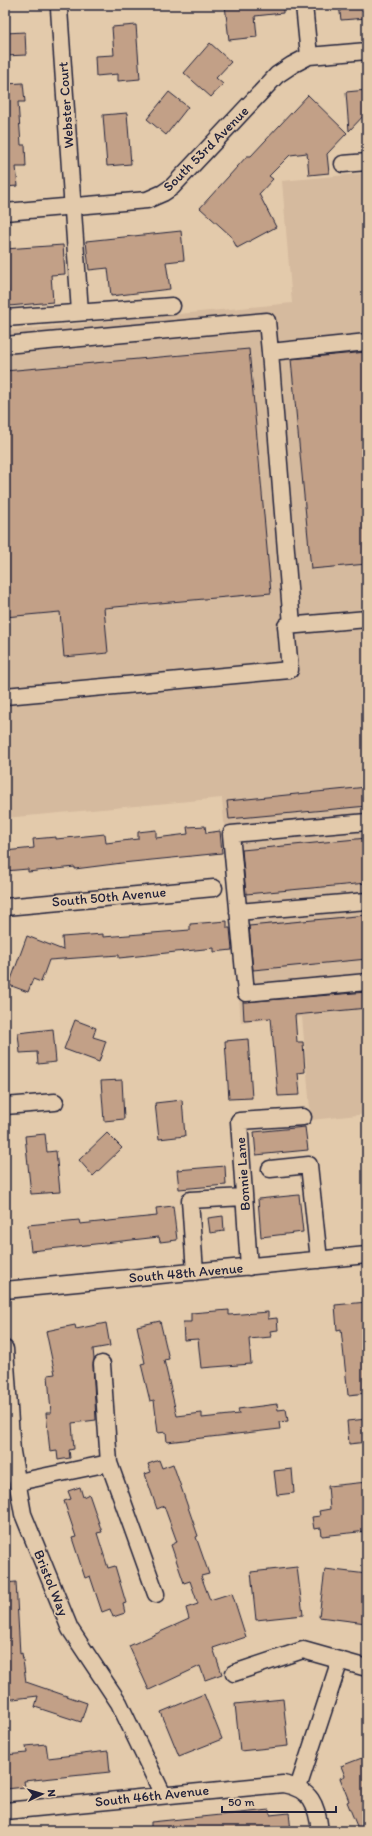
<svg xmlns="http://www.w3.org/2000/svg" width="372" height="1836" viewBox="0 0 372 1836" font-family="Itim,sans-serif">
  <style>
    .built { fill: #d5ba9e }
    .building { fill: #c2a087; stroke: #22223b }
    .lines { fill: none; stroke-linecap: round; stroke-linejoin: round }
    .minor-casing { stroke: #22223b; stroke-width: 19 }
    .minor { stroke: #e3caab; stroke-width: 16 }
    .labels { text-anchor: middle; dominant-baseline: central; stroke-width: 3; stroke-linejoin: round; paint-order: stroke }
    .street-label { font-size: 14px; fill: #22223b; stroke: #e3caab }
  </style>
  <rect width="100%" height="100%" fill="#e3caab"/>
  <filter id="ink" filterUnits="userSpaceOnUse"><feTurbulence type="fractalNoise" baseFrequency=".025" numOctaves="2"/><feDisplacementMap in="SourceGraphic" scale="8" xChannelSelector="R" yChannelSelector="G"/><feConvolveMatrix kernelMatrix="1 2 1 2 8 2 1 2 1" color-interpolation-filters="sRGB"/></filter>
  <g filter="url(#ink)">
    <!-- built -->
    <path class="built" d="M367,173V1114L311,1120L302,1017L241,1022L222,798L5,818V331L292,303L282,181Z"/>
    <!-- building -->
    <path class="building" d="M225,5H283V13L255,16L257,37L229,40Z
      M339,5H367V18L341,20Z
      M136,25L140,79L118,81V74L96,76L95,56L114,55L112,27Z
      M25,32L26,55L5,56V33Z
      M210,43L231,62L216,78L223,84L211,97L184,73Z
      M23,83L25,102H18L21,145H25L26,167H16L18,186L5,187V84Z
      M367,90V112L349,131L346,92Z
      M169,92L188,107L166,135L147,119Z
      M308,95L347,133L327,154L329,173L309,175L307,153L290,155L269,176L273,179L259,194L276,227L237,248L231,236L200,208L247,156H251Z
      M127,113L131,164L107,166L103,115Z
      M181,231L184,260L166,262L170,289L111,296L108,268L89,270L86,241Z
      M63,245L65,274L51,275L53,302L9,306L7,278H5V249Z
      M249,349L271,593L104,608L108,653L64,657L60,612L5,617V371Z
      M367,352V564L311,569L291,359Z
      M367,787V806L229,819L227,801Z
      M205,826L206,833L220,831L222,853L122,863L75,869V867L28,872V869L5,871V851L34,848L33,839L56,837V839L105,834L106,843L138,839V832L156,830V838L188,834L187,827Z
      M367,838V883L246,894L242,850Z
      M367,915V959L253,970L249,926Z
      M227,921V928H230L232,950L214,952V948L119,958V955L49,960L41,982L33,979L28,992L9,985L27,936L63,950L62,937L103,934V937L190,930V924Z
      M367,992V1008L295,1015L297,1042H303L305,1072L298,1073L300,1095L278,1096L271,1018L244,1020L243,1002Z
      M75,1020L96,1028L93,1037L106,1041L99,1062L64,1049Z
      M53,1029L56,1062L38,1064L37,1052L20,1053L18,1033Z
      M248,1039L252,1098L229,1099L225,1041Z
      M122,1080L124,1119L104,1121L101,1081Z
      M182,1100L185,1136L159,1139L155,1103Z
      M305,1127L308,1150L256,1155L254,1132Z
      M107,1133L122,1148L93,1176L79,1160Z
      M45,1134L47,1152L56,1151L60,1192L31,1194L25,1136Z
      M225,1166L226,1185L179,1189L177,1170Z
      M299,1195L303,1232L261,1237L258,1199Z
      M173,1206L177,1240L160,1242L159,1237L31,1251L28,1225L79,1220L80,1224L157,1216L156,1208Z
      M223,1216L224,1231L210,1233L208,1218Z
      M367,1302V1393L348,1395L341,1329L337,1330L335,1305Z
      M229,1310V1315L268,1312V1319L277,1318L278,1330L270,1331L271,1337L249,1339L251,1364L201,1368L198,1339L184,1340L183,1322H191V1313Z
      M160,1321L169,1359L164,1360L177,1416L202,1413V1418L239,1414L238,1409L277,1404L278,1410L286,1409L288,1421L279,1422L280,1429L167,1442L166,1432L158,1433L154,1400L150,1401L141,1364L145,1363L137,1326Z
      M106,1323L110,1346L93,1349L94,1359L93,1365L96,1420L72,1423L74,1449L69,1450L70,1458L58,1460L57,1451L50,1452L46,1413H51L48,1375L55,1374L46,1331L75,1325L76,1329Z
      M367,1419V1442L349,1444L347,1421Z
      M159,1460L162,1468L173,1464L198,1536L196,1537L209,1574L201,1576L210,1600L232,1593L246,1637L213,1648L222,1674L205,1680L200,1666L149,1690L129,1646L189,1619L186,1608L198,1604L190,1581L184,1583L171,1545L177,1542L164,1506L157,1509L145,1474L151,1472L148,1464Z
      M292,1469L294,1493L277,1495L274,1471Z
      M367,1482V1531L322,1536L321,1528L314,1529L312,1517L320,1516L319,1511L330,1509L328,1486Z
      M80,1487L83,1497L89,1494L102,1532L97,1533L108,1568L115,1566L126,1603L123,1604L125,1613L113,1617L110,1609L102,1612L90,1576L85,1578L72,1538L76,1537L64,1501L71,1499L68,1491Z
      M297,1567L303,1615L256,1620L251,1572Z
      M325,1569L367,1574L366,1623L319,1617Z
      M16,1582L20,1654L22,1653L26,1682L87,1703L81,1722L35,1707L38,1696L5,1700V1583Z
      M204,1694L222,1739L179,1756L161,1712Z
      M283,1699L288,1746L240,1751L235,1704Z
      M46,1744L48,1758L108,1751L110,1772L24,1781L25,1787L6,1789L5,1755L27,1753L26,1746Z
      M367,1756V1831H359L347,1802L349,1801L340,1778L345,1776L341,1766Z
      M270,1810V1815L289,1813L291,1831H151V1822Z"/>
    <g class="lines">
      <defs>
        <path id="minor" d="M61,5L59,9L80,312
          M304,5L309,56
          M343,164L367,162
          M5,212L147,200L163,193L172,187L277,75L292,65L309,56L367,51
          M5,318L172,306
          M5,345L267,321L270,352
          M292,625L270,352L367,342
          M5,696L290,670L286,626L367,619
          M367,822L231,834L246,993L367,982
          M5,907L214,888
          M238,912L367,901
          M5,1106L55,1102
          M270,1169L309,1165L319,1260
          M249,1267L239,1121L303,1117
          M195,1272L190,1200L244,1197
          M5,1290L367,1255
          M5,1349L12,1452L23,1514L70,1629L119,1703L163,1795
          M102,1364L109,1463L156,1594
          M18,1482L109,1463
          M234,1673L303,1650L367,1668
          M298,1788L340,1660
          M5,1811L283,1784C311,1789 317,1805 320,1831"/>
      </defs>
      <!-- minor casing -->
      <use href="#minor" class="minor-casing"/>
      <!-- minor -->
      <use href="#minor" class="minor"/>
    </g>
  </g>
  <g class="labels">
    <!-- street labels -->
    <g class="street-label">
      <text transform="translate(66 105) rotate(-94)">Webster Court</text>
      <text transform="translate(206 149) rotate(-45)">South 53rd Avenue</text>
      <text transform="translate(109 897) rotate(-5)">South 50th Avenue</text>
      <text transform="translate(243 1174) rotate(-94)">Bonnie Lane</text>
      <text transform="translate(186 1273) rotate(-5)">South 48th Avenue</text>
      <text transform="translate(51 1583) rotate(68)">Bristol Way</text>
      <text transform="translate(152 1796) rotate(-6)">South 46th Avenue</text>
    </g>
  </g>
  <!-- margin -->
  <rect width="372" height="1836" fill="none" stroke="#e3caab" stroke-width="20"/>
  <rect x="10" y="10" width="352" height="1816" fill="none" stroke="#22223b" stroke-width="1.5" filter="url(#ink)"/>
  <!-- north arrow -->
  <g transform="translate(42 1794) rotate(85)" stroke="#e3caab" stroke-width="3" paint-order="stroke">
  <path d="M0-3L7 15L0 10L-7 15Z" fill="#22223b"/>
  <text y="-6" font-size="11" font-weight="bold" text-anchor="middle" fill="#22223b">N</text>
  </g>
  <!-- scale -->
  <path d="M222 1806v6h114v-6" fill="none" stroke="#22223b" stroke-width="2"/>
  <text x="228" y="1806" font-size="12" fill="#22223b" stroke="#e3caab" stroke-width="3" paint-order="stroke">50 m</text>
</svg>
